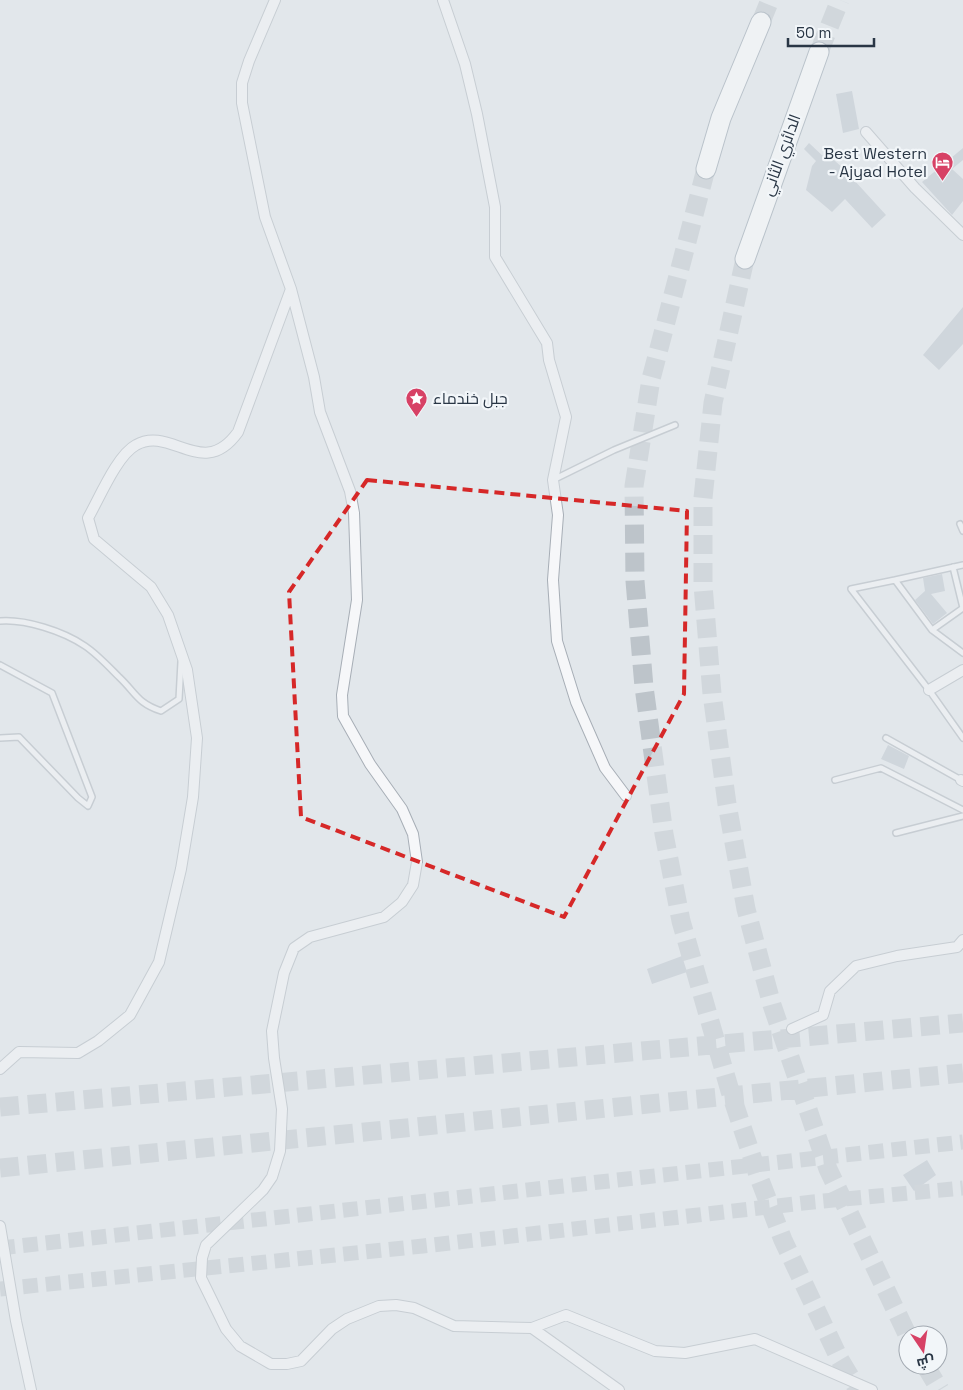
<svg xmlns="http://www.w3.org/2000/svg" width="963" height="1390" viewBox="0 0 963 1390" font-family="'Space Grotesk',Cairo,sans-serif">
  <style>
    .building { fill: #b9c0ca }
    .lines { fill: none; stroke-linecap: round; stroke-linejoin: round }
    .secondary-tunnel { stroke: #bdc4ca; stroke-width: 15; stroke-dasharray: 15 8; stroke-linecap: butt }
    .highway-tunnel { stroke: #bdc4ca; stroke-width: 19; stroke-dasharray: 19 9; stroke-linecap: butt }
    .lane-casing { stroke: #a7aeb6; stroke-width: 8 }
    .street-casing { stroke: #a7aeb6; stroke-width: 12 }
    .highway-casing { stroke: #8996a3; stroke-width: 21 }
    .lane { stroke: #f6f7f9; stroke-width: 5 }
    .street { stroke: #f6f7f9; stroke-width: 10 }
    .highway { stroke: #fff; stroke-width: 19 }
    .marked { fill: none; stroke: #d62828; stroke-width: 4; stroke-dasharray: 10 6; stroke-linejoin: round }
    .labels { text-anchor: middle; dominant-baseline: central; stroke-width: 4.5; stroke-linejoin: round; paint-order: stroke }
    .poi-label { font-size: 16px; fill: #293645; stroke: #f2f6f9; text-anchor: end }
    .street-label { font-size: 16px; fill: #293645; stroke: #f2f6f9 }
  </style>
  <rect width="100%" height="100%" fill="#e2e7eb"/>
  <!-- building -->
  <path class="building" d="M852,91L859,129L843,133L836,94Z
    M809,143L824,157L827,154L843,168L886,215L872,228L845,199L832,212L806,190L812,166L816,161L804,149Z
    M963,148V160L952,169L963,179V201L952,215L922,182Z
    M963,307V344L939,370L923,355Z
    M942,574L945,591L931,594L947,613L933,624L915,600L925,591L923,578Z
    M888,745L909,756L904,769L881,759Z
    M682,956L687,972L652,984L647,969Z
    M927,1160L936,1175L914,1191L903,1175Z"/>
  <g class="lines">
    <!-- secondary-tunnel -->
    <path class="secondary-tunnel" d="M0,1248L963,1142
      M0,1289L423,1246L813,1202L963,1188"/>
    <!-- highway-tunnel -->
    <path class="highway-tunnel" d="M761,22L770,0
      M819,52L840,0
      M706,169L651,379L634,486L635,581L644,687L664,834L681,921L730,1091L758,1175L783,1240L840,1360L858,1390
      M745,259L713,403L703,498V585L712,694L727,804L746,909L772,1005L806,1104L828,1169L908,1336
      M0,1107L963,1023
      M0,1168L963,1073
      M925,1365L940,1390"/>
    <defs>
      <path id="lane" d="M553,480L614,450L675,425
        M960,524L963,531
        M963,565L895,580L932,630L963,653
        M953,567L963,608
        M895,580L851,589L929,690L963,738
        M0,621C25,619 63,631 85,646C97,654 109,667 119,677C136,693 137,703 161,711L179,699L181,662
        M932,630L963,608
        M0,665L52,693L92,797L88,806L78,798L19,737L0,738
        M886,738L961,780
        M835,780L881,768L963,810
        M896,833L963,816"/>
      <path id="street" d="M275,0L249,61L242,83V103L265,217L291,289L314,377L320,412L350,491L354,513L357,600L342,695L343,716L370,764L402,809L413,834L417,862L413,885L402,902L384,917L310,937L294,948L284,973L272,1031L274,1058L282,1109L280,1151L272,1177L263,1190L206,1245L202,1258L201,1278L226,1329L240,1346L271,1364H287L301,1361L332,1329L347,1319L379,1306L396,1305L414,1308L454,1326L532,1328L619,1390
        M443,0L465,64L477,114L495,207V257L547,343L549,360L566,417L553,480L558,515L553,580L557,641L576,702L605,768L626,796
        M866,132L915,188L963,235
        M929,690L963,670
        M961,780L963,781
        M792,1029L823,1015L830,991L856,966L897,956L957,947L963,940
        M0,1069L19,1052L78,1053L98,1041L130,1015L159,962L181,869L193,797L197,738L187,670L168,615L151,587L94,539L88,518C99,499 117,455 136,445C171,425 203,481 238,432L291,289
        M0,1226L16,1321L31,1390
        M532,1328L566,1315L655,1351L685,1353L755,1339L872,1390"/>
      <path id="highway" d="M706,169L721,118L761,22
        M745,259L819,52"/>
    </defs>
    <!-- lane casing -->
    <use href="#lane" class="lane-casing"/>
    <!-- street casing -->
    <use href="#street" class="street-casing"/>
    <!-- highway casing -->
    <use href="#highway" class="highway-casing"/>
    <!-- lane -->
    <use href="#lane" class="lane"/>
    <!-- street -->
    <use href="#street" class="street"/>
    <!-- highway -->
    <use href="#highway" class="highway"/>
  </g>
  <!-- marked area -->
  <path d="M0 0H963V1390H0ZM367,480L687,511L684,694L564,917L301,817L289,592Z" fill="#e2e7eb" fill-opacity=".55" fill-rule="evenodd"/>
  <path class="marked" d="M367,480L687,511L684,694L564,917L301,817L289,592Z"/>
  <!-- icons -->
  <defs>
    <symbol id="hotel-pin" viewBox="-11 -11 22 30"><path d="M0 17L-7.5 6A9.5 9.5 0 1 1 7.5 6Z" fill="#d74165" stroke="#f2f6f9"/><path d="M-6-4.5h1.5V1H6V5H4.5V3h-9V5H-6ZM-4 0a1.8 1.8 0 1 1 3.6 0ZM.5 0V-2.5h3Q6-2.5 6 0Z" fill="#fff"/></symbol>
    <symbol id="sight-pin" viewBox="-11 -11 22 30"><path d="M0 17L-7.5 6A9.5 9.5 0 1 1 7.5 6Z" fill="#d74165" stroke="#f2f6f9"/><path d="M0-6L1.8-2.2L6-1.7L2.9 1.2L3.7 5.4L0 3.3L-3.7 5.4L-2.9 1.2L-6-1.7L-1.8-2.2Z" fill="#fff"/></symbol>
  </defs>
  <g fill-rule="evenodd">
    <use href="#hotel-pin" x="930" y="150" width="25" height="34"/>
    <use href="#sight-pin" x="404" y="386" width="25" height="34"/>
  </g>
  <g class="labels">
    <!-- poi labels -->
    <g class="poi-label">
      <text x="927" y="153">Best Western<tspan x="927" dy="18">- Ajyad Hotel</tspan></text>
      <text x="433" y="398" text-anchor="start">جبل خندماء</text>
    </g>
    <!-- street labels -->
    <g class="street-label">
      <text transform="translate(781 155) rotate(-70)">الدائري الثاني</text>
    </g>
  </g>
  <!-- north arrow -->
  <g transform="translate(923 1350) rotate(167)"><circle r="24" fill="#f2f6f9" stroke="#a2a9b1"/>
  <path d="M0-4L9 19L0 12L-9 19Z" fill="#d74165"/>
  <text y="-8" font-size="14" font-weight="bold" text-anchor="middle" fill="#293645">ش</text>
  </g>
  <!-- scale -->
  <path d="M788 38v8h86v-8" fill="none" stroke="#293645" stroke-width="2.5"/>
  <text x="796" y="38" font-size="15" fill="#293645" stroke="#f2f6f9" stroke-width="4" paint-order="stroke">50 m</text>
</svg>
